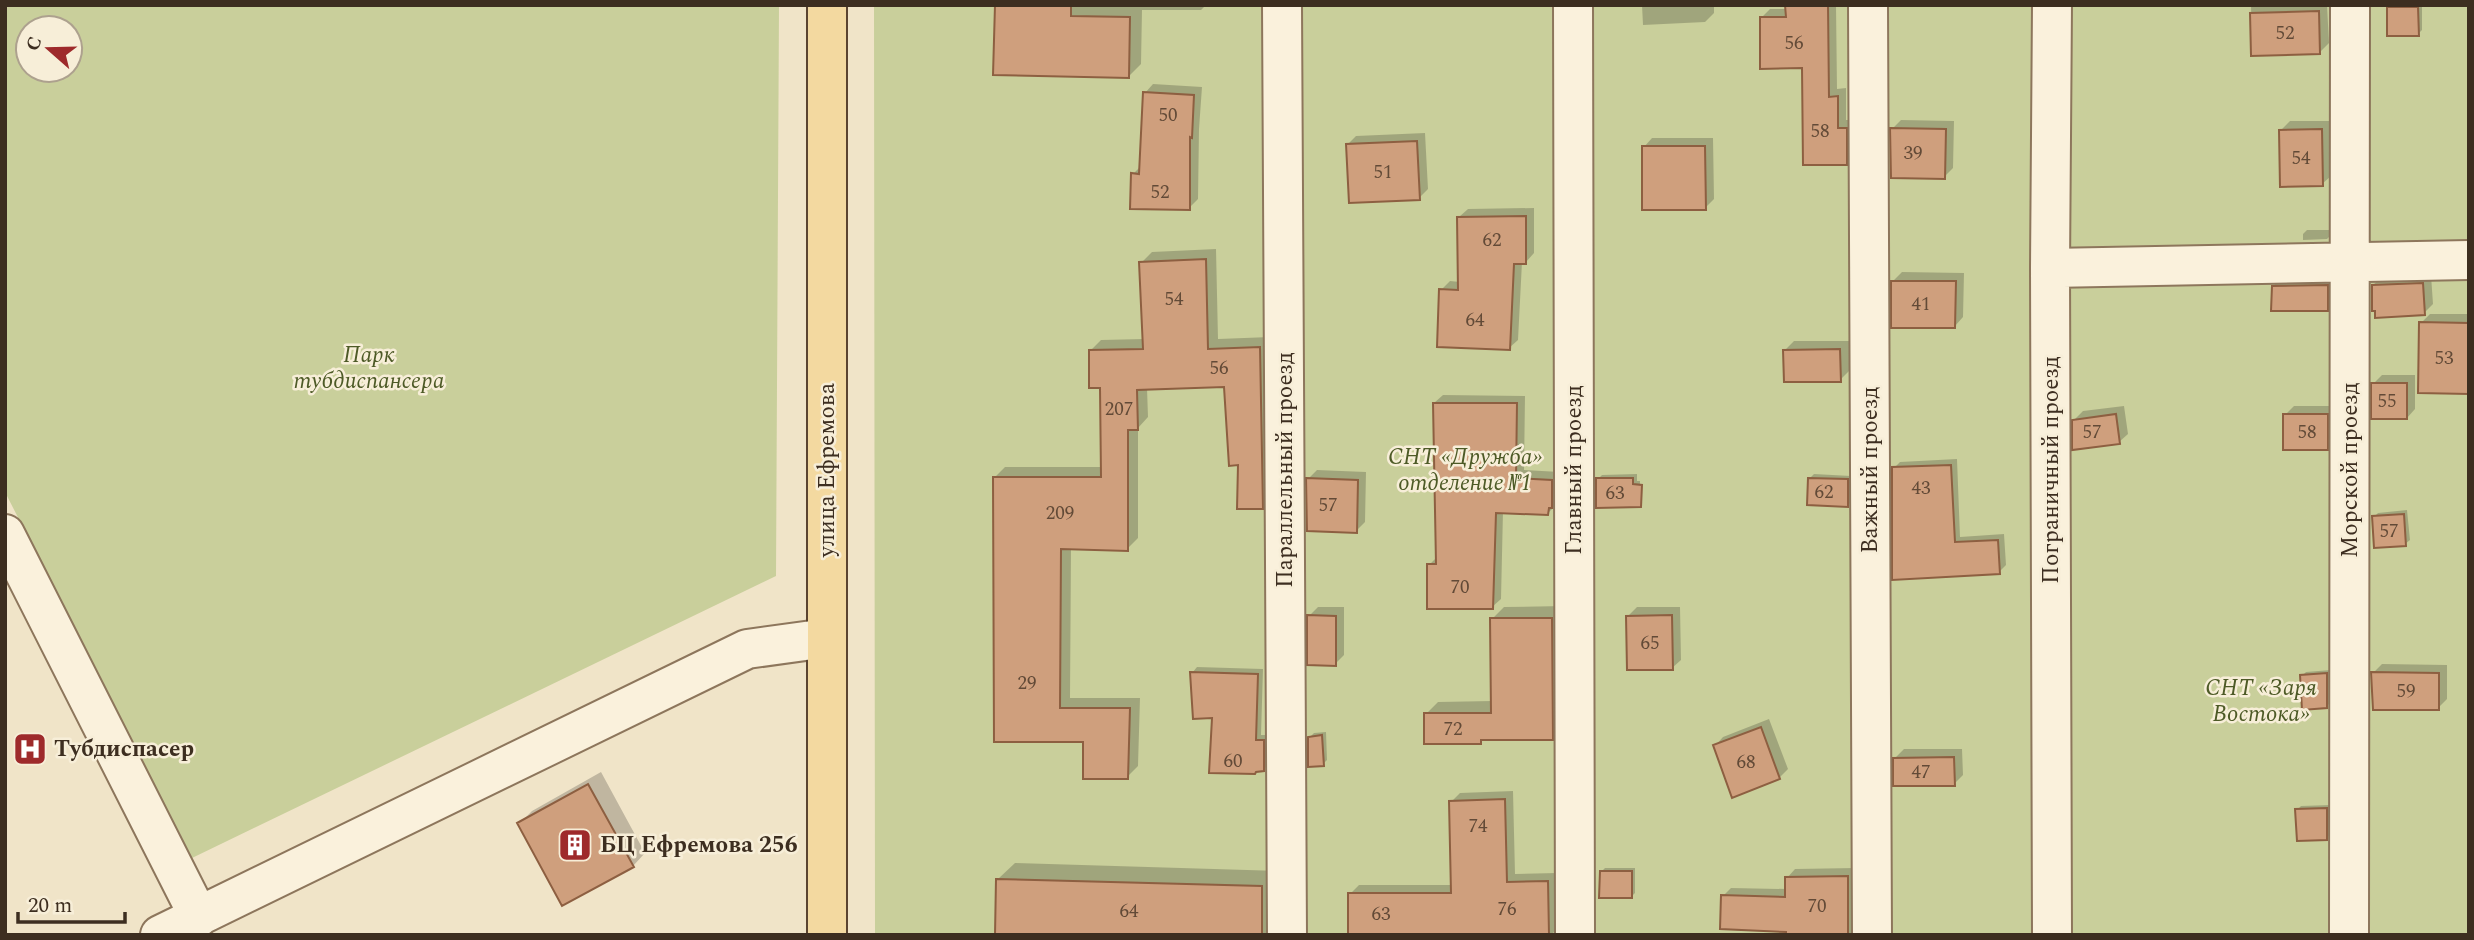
<svg xmlns="http://www.w3.org/2000/svg" width="2474" height="940" viewBox="0 0 2474 940" font-family="Spectral,serif">
  <style>
    .green { fill: #c9cf9b; fill-rule: evenodd }
    .shadow { fill: #0003 }
    .building { fill: #cf9f7d; stroke: #8d5f41; stroke-width: 2 }
    .lines { fill: none; stroke-linecap: round; stroke-linejoin: round }
    .minor-casing { stroke: #8d765c; stroke-width: 42 }
    .major-casing { stroke: #5b4430; stroke-width: 42 }
    .minor { stroke: #faf1dc; stroke-width: 38 }
    .major { stroke: #f3d9a0; stroke-width: 38 }
    .labels { text-anchor: middle; dominant-baseline: central; stroke-width: 5; stroke-linejoin: round; paint-order: stroke }
    .number-label { font-size: 19px; fill: #624a37 }
    .park-label { font-size: 23px; font-style: italic; fill: #4d5a26; stroke: #f7eed8 }
    .street-label { font-size: 23px; fill: #3d2e20; stroke: #f7eed8 }
    .poi-label { font-size: 23px; font-weight: bold; fill: #3d2e20; stroke: #f7eed8; text-anchor: start }
  </style>
  <rect width="100%" height="100%" fill="#f0e4c8"/>
  <!-- green -->
  <path class="green" d="M5,5H779L776,576L192,858L5,492ZM28,28H70V70H28Z
    M874,5H2469V935H875Z"/>
  <!-- shadow -->
  <path class="shadow" d="M996,5H1206L1201,10H1142L1141,64L1129,76Z
    M1642,5H1714V13L1705,22L1643,25Z
    M1787,5H1836L1837,89L1846,88V120H1855V155L1846,163L1803,66L1761,18L1770,9H1787Z
    M2251,5H2327L2329,43L2320,52L2252,54Z
    M2392,5H2422V30L2418,34L2389,8Z
    M1153,84L1202,87L1199,129L1198,199L1189,208L1133,174L1142,165L1145,93Z
    M1901,120L1954,121L1953,168L1944,177L1892,129Z
    M2290,121H2330L2331,176L2322,184L2281,130Z
    M1425,133L1428,189L1419,198L1347,145L1356,136Z
    M1652,138H1713L1714,199L1705,208L1644,147Z
    M1534,208V253L1526,262H1522L1518,340L1509,348L1441,290L1450,281L1460,282L1459,217L1468,209Z
    M2307,230H2331V235L2327,239L2303,240V234Z
    M1216,249L1218,339L1270,337L1273,497L1262,507L1240,463L1226,385L1147,388L1148,417L1138,428V538L1127,549L1071,547L1070,698H1140L1138,766L1127,777L1084,741L995,740V477L1005,467H1103L1102,387L1090,351L1101,340L1144,339L1141,263L1152,252Z
    M1902,272L1964,273L1963,317L1955,326L1893,281Z
    M2431,275L2433,304L2424,313L2376,309L2373,285L2382,277Z
    M2336,277V301L2327,309L2273,286L2282,278Z
    M2430,314H2469V392L2421,323Z
    M1794,341H1849V371L1840,380L1785,350Z
    M2382,375H2415V409L2407,418L2373,384Z
    M1443,395L1525,396L1524,470L1560,472L1556,505L1548,513L1503,511L1501,599L1492,607L1429,565L1438,556L1434,403Z
    M2124,406L2128,434L2119,442L2074,420L2083,411Z
    M2294,406H2336V439L2327,448L2285,415Z
    M1957,459L1960,537L2004,534L2006,565L1999,572L1894,578V468L1900,462Z
    M1317,470L1366,472L1365,522L1356,531L1308,479Z
    M1637,474V481H1640V506L1598,479L1602,475Z
    M1814,474L1851,476L1852,501L1848,505L1810,478Z
    M2407,510L2410,540L2405,544L2374,517L2378,513Z
    M1564,606V726L1552,738L1484,739L1481,742L1426,714L1438,702L1492,701V619L1504,607Z
    M1318,607H1344V655L1335,664L1309,616Z
    M1637,607H1680L1681,660L1672,668L1628,616Z
    M2382,664L2447,665V699L2438,708L2373,673Z
    M1197,667L1263,669L1261,735H1269V764L1263,770L1214,716L1192,673Z
    M2331,670V702L2327,706L2302,676L2306,672Z
    M1769,719L1788,769L1779,778L1715,746L1723,737Z
    M1326,732L1327,760L1323,764L1310,737L1314,733Z
    M1904,749H1962L1963,775L1954,784L1895,758Z
    M601,772L645,853L633,866L519,824L532,811Z
    M1513,791L1515,874L1557,873L1558,928L1551,935H1350V894L1359,885H1452L1451,802L1460,793Z
    M2331,805V834L2326,838L2297,810L2301,806Z
    M1015,863L1277,871L1278,935H996L998,879Z
    M1605,868H1635V893L1631,897L1601,872Z
    M1855,868L1856,935H1787V931L1723,896L1731,888L1787,889V878L1795,869Z"/>
  <!-- building -->
  <path class="building" d="M995,5H1071V16L1130,17L1129,78L993,75Z
    M1785,5H1828L1829,97L1838,96V128H1847V165H1803L1802,68L1760,69V17H1786Z
    M2387,7H2418L2419,36H2387Z
    M2319,11L2320,54L2251,56L2250,13Z
    M1143,92L1194,95L1192,138L1190,137V210L1130,209L1131,173L1139,174Z
    M1890,128L1946,129L1945,179L1891,178Z
    M2322,129L2323,186L2280,187L2279,130Z
    M1417,141L1420,200L1349,203L1346,144Z
    M1642,146H1705L1706,210H1642Z
    M1526,216V264H1514L1510,350L1437,347L1439,289L1458,290L1457,217Z
    M1206,259L1208,349L1260,347L1263,509H1237L1238,465L1229,466L1224,387L1137,390L1138,430H1128V551L1061,549L1060,708H1130L1128,779H1083V742H994L993,477H1101L1100,388H1089V350L1143,349L1139,262Z
    M1891,281H1956L1955,328H1891Z
    M2423,283L2425,315L2375,318V311H2372V285Z
    M2328,285V311H2271L2272,286Z
    M2419,322L2469,323V394L2418,393Z
    M1840,349L1841,382H1784L1783,350Z
    M2371,383H2407V419H2371Z
    M1433,403H1517L1516,478L1552,480V508H1549L1548,515L1496,513L1493,609H1427V564H1436Z
    M2116,414L2120,444L2072,450V420Z
    M2283,414H2328V450H2283Z
    M1951,465L1955,542L1998,540L2000,574L1892,580V467Z
    M1306,478L1358,480L1357,533L1307,531Z
    M1596,478H1633V484L1642,485L1641,507L1596,508Z
    M1808,478L1848,479V507L1807,505Z
    M2404,514L2406,546L2374,548L2372,516Z
    M1307,615L1336,616V666L1307,665Z
    M1672,615L1673,670H1627L1626,616Z
    M1490,618H1552L1553,740H1481V744H1424V713H1491Z
    M1190,672L1258,674L1256,740H1264V771L1256,772L1255,774L1209,773L1212,718L1193,719Z
    M2371,672L2439,673V710H2373Z
    M2327,673V708L2302,710L2300,675Z
    M1761,727L1780,779L1732,798L1713,745Z
    M1322,735L1324,766L1308,767V737Z
    M1954,757L1955,786H1893V758Z
    M588,784L634,867L562,906L517,823Z
    M1505,799L1507,882L1548,881L1549,935H1348V893H1451L1449,801Z
    M2327,808V840L2297,841L2295,809Z
    M1600,871H1632V898H1599Z
    M1848,876V935H1786V932L1720,929L1721,895L1785,897V877Z
    M996,879L1262,886V935H995Z"/>
  <g class="lines">
    <defs>
      <path id="minor" d="M1282,5L1287,935
        M1573,5L1575,935
        M1868,5L1872,935
        M2050,268L2469,260
        M5,534L199,917
        M160,935L747,649L827,638
        M2052,935L2050,268L2052,5
        M2349,935L2350,5"/>
      <path id="major" d="M827,935V5"/>
    </defs>
    <!-- minor casing -->
    <use href="#minor" class="minor-casing"/>
    <!-- major casing -->
    <use href="#major" class="major-casing"/>
    <!-- minor -->
    <use href="#minor" class="minor"/>
    <!-- major -->
    <use href="#major" class="major"/>
  </g>
  <!-- icons -->
  <defs>
    <symbol id="hospital-square" viewBox="-11 -11 22 22"><rect x="-9" y="-9" width="18" height="18" rx="4" fill="#9e2a2b" stroke="#f7eed8"/><path d="M-5-5h3v3.5h4V-5h3V5h-3V1.5h-4V5h-3Z" fill="#fff"/></symbol>
    <symbol id="building-square" viewBox="-11 -11 22 22"><rect x="-9" y="-9" width="18" height="18" rx="4" fill="#9e2a2b" stroke="#f7eed8"/><path d="M-4-6H4V6H1V3H-1V6H-4ZM-2.5-4.3h1.7v1.8h-1.7ZM.8-4.3h1.7v1.8H.8ZM-2.5-1h1.7V.8h-1.7ZM.8-1h1.7V.8H.8Z" fill="#fff"/></symbol>
  </defs>
  <g fill-rule="evenodd">
    <use href="#hospital-square" x="11" y="730" width="38" height="38"/>
    <use href="#building-square" x="556" y="826" width="38" height="38"/>
  </g>
  <g class="labels">
    <!-- number labels -->
    <g class="number-label">
      <text x="2285" y="33">52</text>
      <text x="1794" y="43">56</text>
      <text x="1168" y="115">50</text>
      <text x="1820" y="131">58</text>
      <text x="1913" y="153">39</text>
      <text x="2301" y="158">54</text>
      <text x="1383" y="172">51</text>
      <text x="1160" y="192">52</text>
      <text x="1492" y="240">62</text>
      <text x="1174" y="299">54</text>
      <text x="1921" y="304">41</text>
      <text x="1475" y="320">64</text>
      <text x="2444" y="358">53</text>
      <text x="1219" y="368">56</text>
      <text x="2387" y="401">55</text>
      <text x="1119" y="409">207</text>
      <text x="2092" y="432">57</text>
      <text x="2307" y="432">58</text>
      <text x="1921" y="488">43</text>
      <text x="1824" y="492">62</text>
      <text x="1615" y="493">63</text>
      <text x="1328" y="505">57</text>
      <text x="1060" y="513">209</text>
      <text x="2389" y="531">57</text>
      <text x="1460" y="587">70</text>
      <text x="1650" y="643">65</text>
      <text x="1027" y="683">29</text>
      <text x="2406" y="691">59</text>
      <text x="1453" y="729">72</text>
      <text x="1233" y="761">60</text>
      <text x="1746" y="762">68</text>
      <text x="1921" y="772">47</text>
      <text x="1478" y="826">74</text>
      <text x="1817" y="906">70</text>
      <text x="1507" y="909">76</text>
      <text x="1129" y="911">64</text>
      <text x="1381" y="914">63</text>
    </g>
    <!-- park labels -->
    <g class="park-label">
      <text x="369" y="355">Парк<tspan x="369" dy="26">тубдиспансера</tspan></text>
      <text x="1465" y="457">СНТ «Дружба»<tspan x="1465" dy="26">отделение №1</tspan></text>
      <text x="2261" y="688">СНТ «Заря<tspan x="2261" dy="26">Востока»</tspan></text>
    </g>
    <!-- street labels -->
    <g class="street-label">
      <text transform="translate(827 470) rotate(-90)">улица Ефремова</text>
      <text transform="translate(1285 470) rotate(-90)">Параллельный проезд</text>
      <text transform="translate(1574 470) rotate(-90)">Главный проезд</text>
      <text transform="translate(1870 470) rotate(-90)">Важный проезд</text>
      <text transform="translate(2051 470) rotate(-90)">Пограничный проезд</text>
      <text transform="translate(2350 470) rotate(-90)">Морской проезд</text>
    </g>
    <!-- poi labels -->
    <g class="poi-label">
      <text x="54" y="749">Тубдиспасер</text>
      <text x="600" y="845">БЦ Ефремова 256</text>
    </g>
  </g>
  <!-- border -->
  <rect width="2474" height="940" fill="none" stroke="#3d2e20" stroke-width="14"/>
  <!-- north arrow -->
  <g transform="translate(49 49) rotate(290)"><circle r="33" fill="#f7eed8" stroke="#ada18e" stroke-width="2"/>
  <path d="M0-5L12 26L0 18L-12 26Z" fill="#9e2a2b"/>
  <text y="-10" font-size="19" font-weight="bold" text-anchor="middle" fill="#3d2e20">С</text>
  </g>
  <!-- scale -->
  <path d="M18 912v10h107v-10" fill="none" stroke="#3d2e20" stroke-width="3.5"/>
  <text x="28" y="912" font-size="21" fill="#3d2e20" stroke="#f7eed8" stroke-width="5" paint-order="stroke">20 m</text>
</svg>
